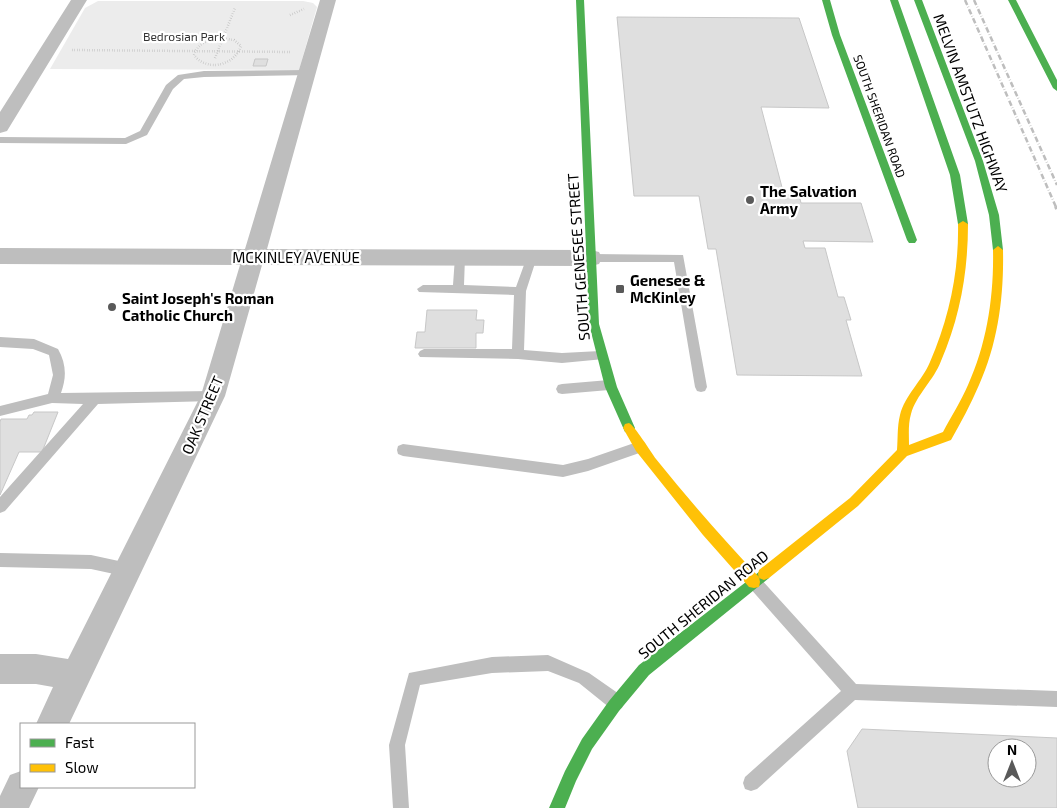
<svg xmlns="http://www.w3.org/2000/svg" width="1057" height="808" viewBox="0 0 1057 808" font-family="'Exo 2',sans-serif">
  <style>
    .green { fill: #ececec }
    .building { fill: #dfdfdf; stroke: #c7c7c7; fill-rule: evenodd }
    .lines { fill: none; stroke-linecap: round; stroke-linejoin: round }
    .path { stroke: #b9b9b9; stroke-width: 2.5; stroke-dasharray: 0.5 2; stroke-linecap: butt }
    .lane { fill: #bebebe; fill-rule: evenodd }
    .street { fill: #bebebe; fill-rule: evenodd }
    .fast { fill: #4caf50; fill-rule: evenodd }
    .slow { fill: #ffc107; fill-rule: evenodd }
    .rail-far1 { stroke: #bebebe; stroke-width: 2.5; stroke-dasharray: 5.5 2 0.5 2; stroke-linecap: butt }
    .rail { stroke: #bebebe; stroke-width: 4; stroke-dasharray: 7 2.5 1 2.5; stroke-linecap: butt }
    .poi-dot { fill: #595959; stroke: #fff; stroke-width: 2 }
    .labels { text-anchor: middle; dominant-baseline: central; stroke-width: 4.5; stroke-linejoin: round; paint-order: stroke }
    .far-park-label { font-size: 12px; fill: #333; stroke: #fff }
    .far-street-label { font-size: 12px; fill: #000; stroke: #fff }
    .street-label { font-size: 15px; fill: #000; stroke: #fff }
    .poi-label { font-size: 15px; font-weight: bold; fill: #000; stroke: #fff; text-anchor: start }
  </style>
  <rect width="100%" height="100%" fill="#fff"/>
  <!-- green -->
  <path class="green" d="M98,1H303L313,3L317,7L299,70L50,69L85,8Z"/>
  <!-- building -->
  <path class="building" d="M617,17L799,18L829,108L761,107L784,195H799L801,203H861L873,242L803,241L805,248H825L838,297H844L851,320H846L862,376L737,375L716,249H708L699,196H634Z
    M255,59H268L266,66H253Z
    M427,310H477L476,320H484L483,333H476V348H415L417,332H425Z
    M34,412H58L42,452H19L0,495V422L1,419H27L29,415H32Z
    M862,729L1057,738V808H858L847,751ZM997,748H1027V778H997Z"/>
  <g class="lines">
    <!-- path -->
    <path class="path" d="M290,15L304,9
      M219,38L234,40L241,46C234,66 207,72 194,55C198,43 208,40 219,38Z
      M72,50L291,52
      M215,58L235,8"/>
    <!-- lane -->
    <path class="lane" d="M307,70L310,71V75L204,77L184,79L173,89L147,135L126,144L0,143V137L125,138L140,131L166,85L178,75L204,71Z
      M460,253L465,257L464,285L516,287L528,254H536L537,257L526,291L524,350L562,353L600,351L604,353L606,356L604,359L562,363L518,359L420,357L418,354L420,351L424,349H512L514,295L419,292L417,289L423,285H453L455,257Z
      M591,254L683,255L707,387L705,391L701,392L697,391L695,387L674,262H591L586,258Z
      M0,337L34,339L58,349C66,363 67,377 61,393L213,391L217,392L219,396L217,400L213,401L98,404L5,511L0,513V497L83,404L52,403L0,416V406L48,394L53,375L49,355L33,349L0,347Z
      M609,380L613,381L615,385L613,389L609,390L562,394L558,393L556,389L558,385L562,384Z
      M640,441L645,443L646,447L645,451L588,471L563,477L403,456L398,454L397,450L398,446L403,444L563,465L588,459Z
      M0,553L91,555L128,563L133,565L135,570L133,575L128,577L91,569L0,567Z
      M754,575L759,577L856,684L1057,691V707L855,700L757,789L751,791L745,789L743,783L745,777L841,691L749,587L747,582L749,577Z
      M548,655L589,673L622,696L624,702L622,708L616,710L610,708L579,683L548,671L492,673L420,685L405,745L409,808H393L389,745L409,673L492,657Z"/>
    <!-- street -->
    <path class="street" d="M71,0H87L7,131L0,133V112Z
      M320,0H336L267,249L591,250L599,252L602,258L599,264L591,266L262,265L225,396L69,724H36L53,687L36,684H0V654H36L68,659L201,395L240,265L0,264V248L245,249Z
      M21,771V787H39L29,808H0V796L10,775Z"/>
    <!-- fast -->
    <path class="fast" d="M576,0H584L599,324L617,387L635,428L633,432L629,433L625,432L605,387L589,324Z
      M822,0H830L840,35L917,240L915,243H909L907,240L832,35Z
      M890,0H898L960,175L968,224L966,226H960L958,224L950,175Z
      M914,0H922L983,161L999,215L1003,250L1001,253L998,254L993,250L989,215L975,161Z
      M1008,0H1016L1057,80V91L1053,88Z
      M764,568L769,570L770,574L769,578L649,675L619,711L592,749L576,781L565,808H549L565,771L582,739L609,701L639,665Z"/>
    <!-- slow -->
    <path class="slow" d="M963,221L968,224C968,272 960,317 941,361C934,380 916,395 911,414C908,424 909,435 909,445L943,432C951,417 961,401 968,385C987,343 994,296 993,250L998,246L1003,250C1004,296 998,343 979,385C971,404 961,422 951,440L907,456L858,506L769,578L764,580L759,578L758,574L759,570L850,498L897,450C898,439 897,427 900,415C905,395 922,381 930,362C949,318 959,272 958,224Z
      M629,423C634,425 651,452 656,459C689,500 723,539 759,577L760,582L759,587L754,588L749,587L703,535L636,451L623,428L625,424Z"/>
    <!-- rail-far1 -->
    <path class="rail-far1" d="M965,0L1056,207
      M974,0L1057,185"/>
    <!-- rail -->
    <path class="rail" d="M1056,206L1057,209"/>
  </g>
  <!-- markers -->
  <g class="poi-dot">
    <circle cx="750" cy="200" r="5"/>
    <rect x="615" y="284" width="10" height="10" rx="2.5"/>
    <circle cx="112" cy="307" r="5"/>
  </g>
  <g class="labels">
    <!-- far-park labels -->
    <g class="far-park-label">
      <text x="184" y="36">Bedrosian Park</text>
    </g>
    <!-- far-street labels -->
    <g class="far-street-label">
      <text transform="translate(880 116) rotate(70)">SOUTH SHERIDAN ROAD</text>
    </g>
    <!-- street labels -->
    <g class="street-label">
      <text transform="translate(971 103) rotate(70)">MELVIN AMSTUTZ HIGHWAY</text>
      <text x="296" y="257">MCKINLEY AVENUE</text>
      <text transform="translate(578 257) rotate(-94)">SOUTH GENESEE STREET</text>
      <text transform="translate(202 415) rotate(-67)">OAK STREET</text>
      <text transform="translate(703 604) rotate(-39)">SOUTH SHERIDAN ROAD</text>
    </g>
    <!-- poi labels -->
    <g class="poi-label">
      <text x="760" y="191">The Salvation<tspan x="760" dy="17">Army</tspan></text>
      <text x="630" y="280">Genesee &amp;<tspan x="630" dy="17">McKinley</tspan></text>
      <text x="122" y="298">Saint Joseph's Roman<tspan x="122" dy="17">Catholic Church</tspan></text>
    </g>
  </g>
  <!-- legend -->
  <rect x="20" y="723" width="175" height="65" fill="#ffffff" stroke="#999999"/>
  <rect x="30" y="739" width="25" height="8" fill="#4caf50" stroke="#999999"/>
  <text x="65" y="748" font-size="15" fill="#000000">Fast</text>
  <rect x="30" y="764" width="25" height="8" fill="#ffc107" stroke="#999999"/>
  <text x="65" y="773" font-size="15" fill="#000000">Slow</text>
  <!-- north arrow -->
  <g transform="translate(1012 763)"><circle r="24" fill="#ffffff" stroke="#999999"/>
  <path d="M0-4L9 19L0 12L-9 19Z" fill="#595959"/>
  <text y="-8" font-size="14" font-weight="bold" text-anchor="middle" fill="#000000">N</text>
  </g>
</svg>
